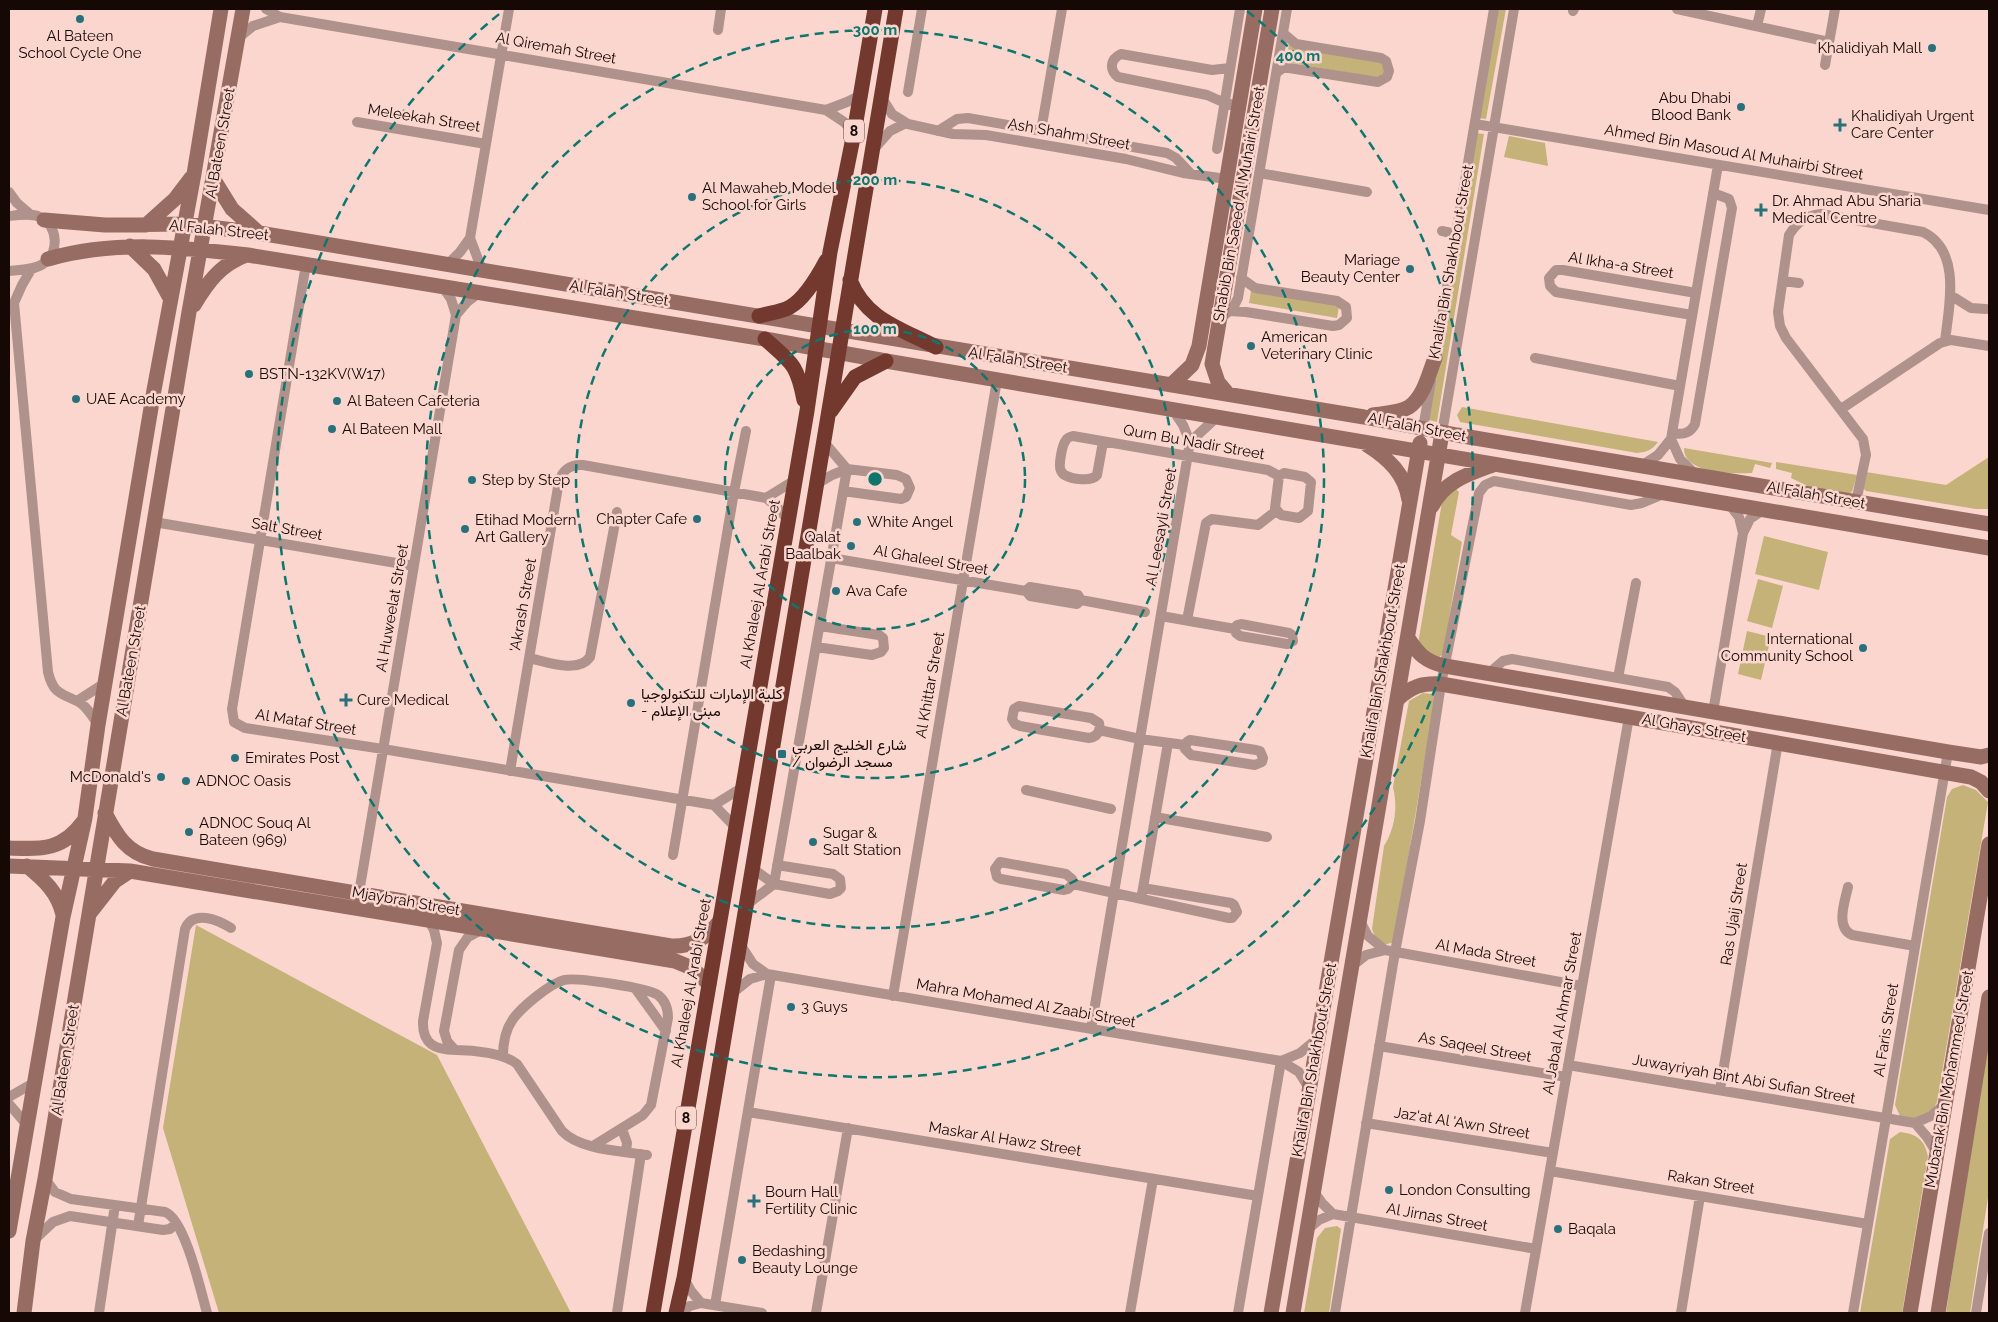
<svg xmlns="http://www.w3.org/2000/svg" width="1998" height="1322" viewBox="0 0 1998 1322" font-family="Raleway,Vazirmatn,sans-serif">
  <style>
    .green { fill: #c4b279 }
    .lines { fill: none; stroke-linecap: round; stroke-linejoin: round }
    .street { stroke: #b0928c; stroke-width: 10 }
    .secondary { stroke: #976c63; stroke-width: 15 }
    .highway { stroke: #73392e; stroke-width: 15 }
    .ring { fill: none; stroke: #0f766e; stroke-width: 2.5; stroke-dasharray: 9 6 }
    .poi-dot { fill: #29707d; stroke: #fbd6ce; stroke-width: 2 }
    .labels { text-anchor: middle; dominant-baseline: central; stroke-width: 5; stroke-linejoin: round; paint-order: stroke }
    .shield { fill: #fbd6ce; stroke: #5b4641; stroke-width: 1 }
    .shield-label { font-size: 14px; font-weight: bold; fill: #160805 }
    .poi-label { font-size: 15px; fill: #160805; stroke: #fbd6ce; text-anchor: start }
    .street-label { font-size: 15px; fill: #160805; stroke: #fbd6ce }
    .centre { fill: #0f766e; stroke: #fbd6ce; stroke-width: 2.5 }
    .ring-label { font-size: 15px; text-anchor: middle; font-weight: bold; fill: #0f766e; stroke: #fbd6ce; stroke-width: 5; stroke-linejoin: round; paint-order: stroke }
  </style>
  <rect width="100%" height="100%" fill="#fbd6ce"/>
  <!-- green -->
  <path class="green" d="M1498,9H1506L1486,119L1478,118Z
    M1289,44L1384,59V79L1286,62Z
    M1476,133L1484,134L1437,422L1429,420Z
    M1509,136L1545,143L1548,166L1504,157Z
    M1252,285L1340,300L1337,318L1249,303Z
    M1462,407L1658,442C1652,450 1647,452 1637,453L1460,422L1457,415Z
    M1684,448L1772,463L1770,468L1755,464L1752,473C1734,474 1683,474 1684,448Z
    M1989,457V509H1976L1866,491L1863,488L1866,472L1946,485Z
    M1776,462L1857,475L1852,492L1848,494L1812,488L1791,478L1792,473L1776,469Z
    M1454,487L1459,492L1451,535L1462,542L1443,654L1435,660L1418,644L1443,496Z
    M1764,536L1828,552L1819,590L1755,574Z
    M1758,579L1783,586L1772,628L1747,621Z
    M1747,631L1771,637L1761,680L1738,674Z
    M1423,693L1432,694L1435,698L1394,942L1384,945L1376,939L1372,929L1384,846C1395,829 1398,807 1393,787L1409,701Z
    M1963,785L1976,790L1988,802L1937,1102L1930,1115L1913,1119L1900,1116L1895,1105L1947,797L1952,789Z
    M196,925L437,1055L571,1313H219L163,1128Z
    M1989,1028V1191L1970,1313H1946Z
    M1900,1132C1917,1134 1925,1140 1928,1157L1902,1313H1860L1890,1139Z
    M1337,1226L1341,1229L1329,1313H1304L1317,1238L1325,1228Z"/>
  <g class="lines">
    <!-- street -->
    <path class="street" d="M266,9L280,17L826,110L844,122L854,133
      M1677,9L1829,42
      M1573,11L1574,9
      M1757,26L1761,9
      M718,30L721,9
      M238,38L253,26L280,17
      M1825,65L1835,9
      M1230,68L1212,70L1121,54C1110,59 1109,70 1118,77L1207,95L1225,103L1239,106
      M1276,73L1283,68H1289L1378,82L1387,77L1389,71L1386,61L1381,58L1296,44L1283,33
      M908,92L922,9
      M882,98L892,114L908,124L953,134L986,135L1126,159L1183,173L1227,179
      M826,110L847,102L861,95
      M357,122L486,144
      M1475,124L1989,210
      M938,131L957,119L968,118L1167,153L1176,158L1191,174
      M1041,131L1062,9
      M874,149L890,131L906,123
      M1217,149L1240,9
      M1259,173L1367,192
      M9,192L17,203L31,215
      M9,216C19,215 31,213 40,217C58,226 60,252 43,264C34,270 20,270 9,271
      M1442,231L1456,234
      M470,238L482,270
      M306,264L232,709L234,722L245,728L383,749L714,805L736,828
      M448,264L460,252L470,238L509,9
      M32,268L22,285L14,303L48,672C53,693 60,693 77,701C86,705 93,717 98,725
      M1783,281L1799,283
      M1950,297L1955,298L1971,308L1986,309
      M1229,311L1246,312L1333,326L1339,325L1347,318L1346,307L1337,301L1255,288L1241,278
      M456,315L467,302L480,292
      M1692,315L1556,292L1550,286L1549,278L1556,270H1563L1696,293
      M1220,319L1233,308L1238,298L1287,9
      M1535,358L1680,386
      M1434,364L1494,9
      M1841,409L1940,343L1951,340L1989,346
      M1423,429L1431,381
      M1442,433L1514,9
      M1672,433C1682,435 1690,434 1695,424L1732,208L1729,199L1713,193
      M1671,439L1680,459L1695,474
      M824,442L847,469
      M1103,442L1097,475C1092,482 1065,480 1061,471C1058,466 1062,445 1066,440C1068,437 1069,437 1073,436L1268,470L1279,476
      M1190,442L1217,417
      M1641,466L1658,455L1671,439L1718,165
      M1284,473L1305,477L1311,482L1308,511L1299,518L1281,515L1275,508L1279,476Z
      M817,484L832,475L847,469L897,475L906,479L910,488L906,497L901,499L843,491
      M766,498L795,480
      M1856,502L1866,455L1863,439L1786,338L1780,326L1778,312L1789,235C1797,222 1806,216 1821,214L1923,232C1962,251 1949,306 1945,341
      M1729,504L1739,517L1743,533
      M154,522L414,566
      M831,558L1026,591
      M1030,587L1078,595L1081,600L1077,604L1030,596L1026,591Z
      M1081,600L1145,612
      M1161,616L1235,629
      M1187,620L1206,523L1212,519L1258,525L1276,511
      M1241,624L1289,633L1292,635L1293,641L1287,644L1240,636L1236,633L1235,629L1237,625Z
      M816,647L872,655L881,652L884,648L883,638L879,635L820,626
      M529,658C547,662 578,674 590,657L617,512
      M1488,674L1503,661L1512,659L1668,687L1675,692L1685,707
      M1618,678L1636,583
      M77,701L105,683
      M1019,706L1091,718L1099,723C1101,731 1097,737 1089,738L1020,726L1015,724L1012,719L1014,709Z
      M1713,712L1743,533L1750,519L1763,510
      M1099,730L1140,739L1185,745
      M1190,740L1256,750L1260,751L1263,758L1262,762L1255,765L1191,755L1185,749L1187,742Z
      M510,771L559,481C563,470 570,464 583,465L766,498L778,508L788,520
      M1026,790L1111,809
      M714,805L743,787
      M1155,817L1267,837
      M673,855L734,492L746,431
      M1000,862L1066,874L1072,879L1073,884L1068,889L1064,890L1001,879L997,877L995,869Z
      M752,868L774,884L830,894L838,891L841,888L840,879L833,874L777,865
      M774,884L847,469
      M1073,884L1229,918H1232L1237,912L1234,905L1231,903L1143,888
      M1848,887C1845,901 1835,927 1852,935L1915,946
      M1142,894L1168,743
      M358,899L456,315L451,299L442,286
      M745,906L774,884
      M428,919L434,930L437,943L423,1021C422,1045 436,1050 456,1050C473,1050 504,1053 517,1064L562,1131C580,1150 621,1151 647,1155
      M1360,921L1368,936L1385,950
      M740,944L753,964L767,974
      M1352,966L1366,955L1385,950L1582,986
      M635,988L666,1031
      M731,994L750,979L767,974L1281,1061L1299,1072L1309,1088
      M893,996L997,380
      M1091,1029L1190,442L1183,425L1172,409
      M1379,1046L1566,1077
      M455,1050L447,1041L444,1031L459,950L468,937L483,929
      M503,1056C503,1044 506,1029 513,1019C522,1007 549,984 564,980C576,977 648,988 658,995C666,1001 668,1009 668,1018L651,1105L643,1115L593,1146
      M1281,1061L1300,1053L1318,1038
      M1568,1065L1915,1123L1931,1116L1945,1104
      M1720,1090L1778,742
      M9,1097L35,1082
      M9,1104L27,1125
      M748,1112L1258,1196
      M1366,1123L1553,1153
      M1915,1123L1927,1137L1937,1153
      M622,1129L627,1143L626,1152
      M1550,1171L1868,1224
      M45,1179L55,1192L71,1199L165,1212C185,1219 201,1292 207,1313
      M1314,1192L1322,1203L1333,1214L1536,1249
      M138,1226L185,929C193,909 218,920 231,928
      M1307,1230L1319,1220L1333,1214
      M34,1240L53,1222L70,1216L163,1230L170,1229L176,1223
      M684,1278L691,1291L701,1303
      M715,1305L771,975
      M99,1313L115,1205
      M617,1313L641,1154
      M679,1313L690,1306L701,1303L762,1313
      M816,1313L848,1128
      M1130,1313L1153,1179
      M1238,1313L1281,1061
      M1335,1313L1395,952L1420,821L1441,684L1479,493L1485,485L1494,481L1631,505L1642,503L1666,493
      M1525,1313L1629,717
      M1681,1313L1700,1196
      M1853,1313L1948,752
      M1976,1313L1989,1233"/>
    <!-- secondary -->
    <path class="secondary" d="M214,180L232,209L259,233
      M44,220L105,225L184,224L259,233L1364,417L1457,435L1989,524
      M146,225L175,199L191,178
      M130,246L154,269L170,298
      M48,259C115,240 180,247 248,255L765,339L886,361L1989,548
      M194,305C208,282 220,265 246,255
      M1171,385L1192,365L1199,346L1255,9
      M1228,394L1218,382L1212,364L1272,9
      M1373,415C1384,413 1399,413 1409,407C1424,397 1429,373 1435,358
      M1367,445C1389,459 1405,474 1409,500
      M1432,506C1445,481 1468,474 1493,465
      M1408,638C1418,654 1426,662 1445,666L1948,752L1981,757L1989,755
      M1398,699C1412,686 1422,683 1441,684L1971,777L1981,782L1989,791
      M105,813C117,836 127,853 153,859L671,946C691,947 707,938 719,922
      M9,848C41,849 62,851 83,822
      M9,866L130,871L675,961L692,968L709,984
      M27,866C44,880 58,892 63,915
      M90,913L115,881L130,871
      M9,1231L63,917L85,818L98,725L154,390L194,174L221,9
      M24,1313L33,1241L45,1179L189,312L243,9
      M1271,1313L1420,443
      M1293,1313L1442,433
      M1910,1313L1989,844
      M1938,1313L1989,997"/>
    <!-- highway -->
    <path class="highway" d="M850,280C866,320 900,328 936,347
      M759,316C769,313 781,312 790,307C804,299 818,276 826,261
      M765,339C792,363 797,364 804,400
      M831,411L855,377L886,361
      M653,1313L807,411L830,252L854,133L875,9
      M676,1313L684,1278L896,9"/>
  </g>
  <!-- distance rings -->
  <g class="ring">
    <circle cx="875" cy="479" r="150"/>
    <circle cx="875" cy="479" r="299"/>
    <circle cx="875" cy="479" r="449"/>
    <path d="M1247 11A598 598 0 1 1 503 11"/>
  </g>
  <!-- markers -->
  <g class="poi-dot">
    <circle cx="80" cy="19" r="5"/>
    <circle cx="1932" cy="48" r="5"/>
    <circle cx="1741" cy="107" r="5"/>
    <path d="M1837.5 117.5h5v5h5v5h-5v5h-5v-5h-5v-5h5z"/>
    <circle cx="692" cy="197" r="5"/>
    <path d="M1758.5 202.5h5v5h5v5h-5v5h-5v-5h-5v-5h5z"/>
    <circle cx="1410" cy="269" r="5"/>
    <circle cx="1251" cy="346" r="5"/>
    <circle cx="249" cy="374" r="5"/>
    <circle cx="76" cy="399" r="5"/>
    <circle cx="337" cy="401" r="5"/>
    <circle cx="332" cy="429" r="5"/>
    <circle cx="472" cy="480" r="5"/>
    <circle cx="697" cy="519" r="5"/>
    <circle cx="857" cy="522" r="5"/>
    <circle cx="465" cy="529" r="5"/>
    <circle cx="851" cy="546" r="5"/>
    <circle cx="836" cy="591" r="5"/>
    <circle cx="1863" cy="648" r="5"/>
    <path d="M343.5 692.5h5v5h5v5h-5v5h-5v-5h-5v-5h5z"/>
    <circle cx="631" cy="703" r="5"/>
    <rect x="777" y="749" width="10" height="10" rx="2.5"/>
    <circle cx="235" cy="758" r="5"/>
    <circle cx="161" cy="777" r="5"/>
    <circle cx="186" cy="781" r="5"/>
    <circle cx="189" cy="832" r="5"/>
    <circle cx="813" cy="842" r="5"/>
    <circle cx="791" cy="1007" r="5"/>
    <circle cx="1389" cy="1190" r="5"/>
    <path d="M751.5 1193.5h5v5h5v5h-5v5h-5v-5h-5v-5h5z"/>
    <circle cx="1558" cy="1229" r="5"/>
    <circle cx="742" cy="1260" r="5"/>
  </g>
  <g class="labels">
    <!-- shield labels -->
    <g class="shield">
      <rect x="844" y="119.5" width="20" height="23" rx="4"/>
      <rect x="676" y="1106.5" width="20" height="23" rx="4"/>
    </g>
    <g class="shield-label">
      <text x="854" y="131">8</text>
      <text x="686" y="1118">8</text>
    </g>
    <!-- poi labels -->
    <g class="poi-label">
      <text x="80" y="36" text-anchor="middle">Al Bateen<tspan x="80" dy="17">School Cycle One</tspan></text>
      <text x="1922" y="48" text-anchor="end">Khalidiyah Mall</text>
      <text x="1731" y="98" text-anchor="end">Abu Dhabi<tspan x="1731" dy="17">Blood Bank</tspan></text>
      <text x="1851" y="116">Khalidiyah Urgent<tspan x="1851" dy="17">Care Center</tspan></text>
      <text x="702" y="188">Al Mawaheb Model<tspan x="702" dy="17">School for Girls</tspan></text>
      <text x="1772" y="201">Dr. Ahmad Abu Sharia<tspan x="1772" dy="17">Medical Centre</tspan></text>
      <text x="1400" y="260" text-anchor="end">Mariage<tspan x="1400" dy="17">Beauty Center</tspan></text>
      <text x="1261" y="337">American<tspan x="1261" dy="17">Veterinary Clinic</tspan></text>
      <text x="259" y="374">BSTN-132KV(W17)</text>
      <text x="86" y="399">UAE Academy</text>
      <text x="347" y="401">Al Bateen Cafeteria</text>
      <text x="342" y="429">Al Bateen Mall</text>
      <text x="482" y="480">Step by Step</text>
      <text x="687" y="519" text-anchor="end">Chapter Cafe</text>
      <text x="475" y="520">Etihad Modern<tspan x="475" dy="17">Art Gallery</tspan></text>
      <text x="867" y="522">White Angel</text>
      <text x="841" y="537" text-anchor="end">Qalat<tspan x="841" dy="17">Baalbak</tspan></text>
      <text x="846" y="591">Ava Cafe</text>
      <text x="1853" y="639" text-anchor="end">International<tspan x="1853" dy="17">Community School</tspan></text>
      <text x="641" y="694">كلية الإمارات للتكنولوجيا<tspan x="641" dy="17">- مبنى الإعلام</tspan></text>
      <text x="357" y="700">Cure Medical</text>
      <text x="792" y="745">شارع الخليج العربي<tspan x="792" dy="17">/ مسجد الرضوان</tspan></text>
      <text x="245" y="758">Emirates Post</text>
      <text x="151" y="777" text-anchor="end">McDonald's</text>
      <text x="196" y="781">ADNOC Oasis</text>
      <text x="199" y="823">ADNOC Souq Al<tspan x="199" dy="17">Bateen (969)</tspan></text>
      <text x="823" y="833">Sugar &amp;<tspan x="823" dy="17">Salt Station</tspan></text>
      <text x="801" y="1007">3 Guys</text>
      <text x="1399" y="1190">London Consulting</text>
      <text x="765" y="1192">Bourn Hall<tspan x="765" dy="17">Fertility Clinic</tspan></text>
      <text x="1568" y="1229">Baqala</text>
      <text x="752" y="1251">Bedashing<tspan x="752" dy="17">Beauty Lounge</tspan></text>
    </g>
    <!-- street labels -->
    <g class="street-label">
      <text transform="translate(556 48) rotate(10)">Al Qiremah Street</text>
      <text transform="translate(424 118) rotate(9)">Meleekah Street</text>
      <text transform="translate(1069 134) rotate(10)">Ash Shahm Street</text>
      <text transform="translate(220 143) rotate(-80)">Al Bateen Street</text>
      <text transform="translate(1734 152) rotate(10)">Ahmed Bin Masoud Al Muhairbi Street</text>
      <text transform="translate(1239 204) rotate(-80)">Shabib Bin Saeed Al Muhairi Street</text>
      <text transform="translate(219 230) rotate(6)">Al Falah Street</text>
      <text transform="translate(1451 262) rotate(-80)">Khalifa Bin Shakhbout Street</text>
      <text transform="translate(1621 265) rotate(9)">Al Ikha-a Street</text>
      <text transform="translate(619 293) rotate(9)">Al Falah Street</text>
      <text transform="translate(1018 360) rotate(9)">Al Falah Street</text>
      <text transform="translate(1417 427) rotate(11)">Al Falah Street</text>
      <text transform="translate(1194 442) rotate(10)">Qurn Bu Nadir Street</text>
      <text transform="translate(1816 495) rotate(10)">Al Falah Street</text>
      <text transform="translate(1161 527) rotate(-80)">Al Leesayli Street</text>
      <text transform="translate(287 529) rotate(10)">Salt Street</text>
      <text transform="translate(931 560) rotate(10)">Al Ghaleel Street</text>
      <text transform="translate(760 584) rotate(-80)">Al Khaleej Al Arabi Street</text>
      <text transform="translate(523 605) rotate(-80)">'Akrash Street</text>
      <text transform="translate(392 608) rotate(-80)">Al Huweelat Street</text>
      <text transform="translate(131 661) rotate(-80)">Al Bateen Street</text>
      <text transform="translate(1383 661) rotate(-80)">Khalifa Bin Shakhbout Street</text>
      <text transform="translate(930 685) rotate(-80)">Al Khittar Street</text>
      <text transform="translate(306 722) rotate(9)">Al Mataf Street</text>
      <text transform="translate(1694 728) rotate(10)">Al Ghays Street</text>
      <text transform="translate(406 901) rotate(10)">Mjaybrah Street</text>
      <text transform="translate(1734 914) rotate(-81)">Ras Ujaij Street</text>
      <text transform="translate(1486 953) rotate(10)">Al Mada Street</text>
      <text transform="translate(691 983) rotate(-80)">Al Khaleej Al Arabi Street</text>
      <text transform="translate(1026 1003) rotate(10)">Mahra Mohamed Al Zaabi Street</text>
      <text transform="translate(1562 1013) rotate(-80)">Al Jabal Al Ahmar Street</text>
      <text transform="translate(1886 1030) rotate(-81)">Al Faris Street</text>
      <text transform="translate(1475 1047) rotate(10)">As Saqeel Street</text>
      <text transform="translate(65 1060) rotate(-81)">Al Bateen Street</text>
      <text transform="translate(1314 1060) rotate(-80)">Khalifa Bin Shakhbout Street</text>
      <text transform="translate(1744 1079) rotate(10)">Juwayriyah Bint Abi Sufian Street</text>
      <text transform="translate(1949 1079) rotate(-80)">Mubarak Bin Mohammed Street</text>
      <text transform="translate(1462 1123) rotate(9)">Jaz'at Al 'Awn Street</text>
      <text transform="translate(1005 1139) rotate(9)">Maskar Al Hawz Street</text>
      <text transform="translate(1711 1182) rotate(9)">Rakan Street</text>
      <text transform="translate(1437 1217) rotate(10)">Al Jirnas Street</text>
    </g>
  </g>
  <circle cx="875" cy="479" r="8" class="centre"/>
  <g class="ring-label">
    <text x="875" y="35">300 m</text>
    <text x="1298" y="61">400 m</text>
    <text x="875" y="185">200 m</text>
    <text x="875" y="334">100 m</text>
  </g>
  <!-- border -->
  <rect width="1998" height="1322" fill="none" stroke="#160805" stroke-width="20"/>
</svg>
